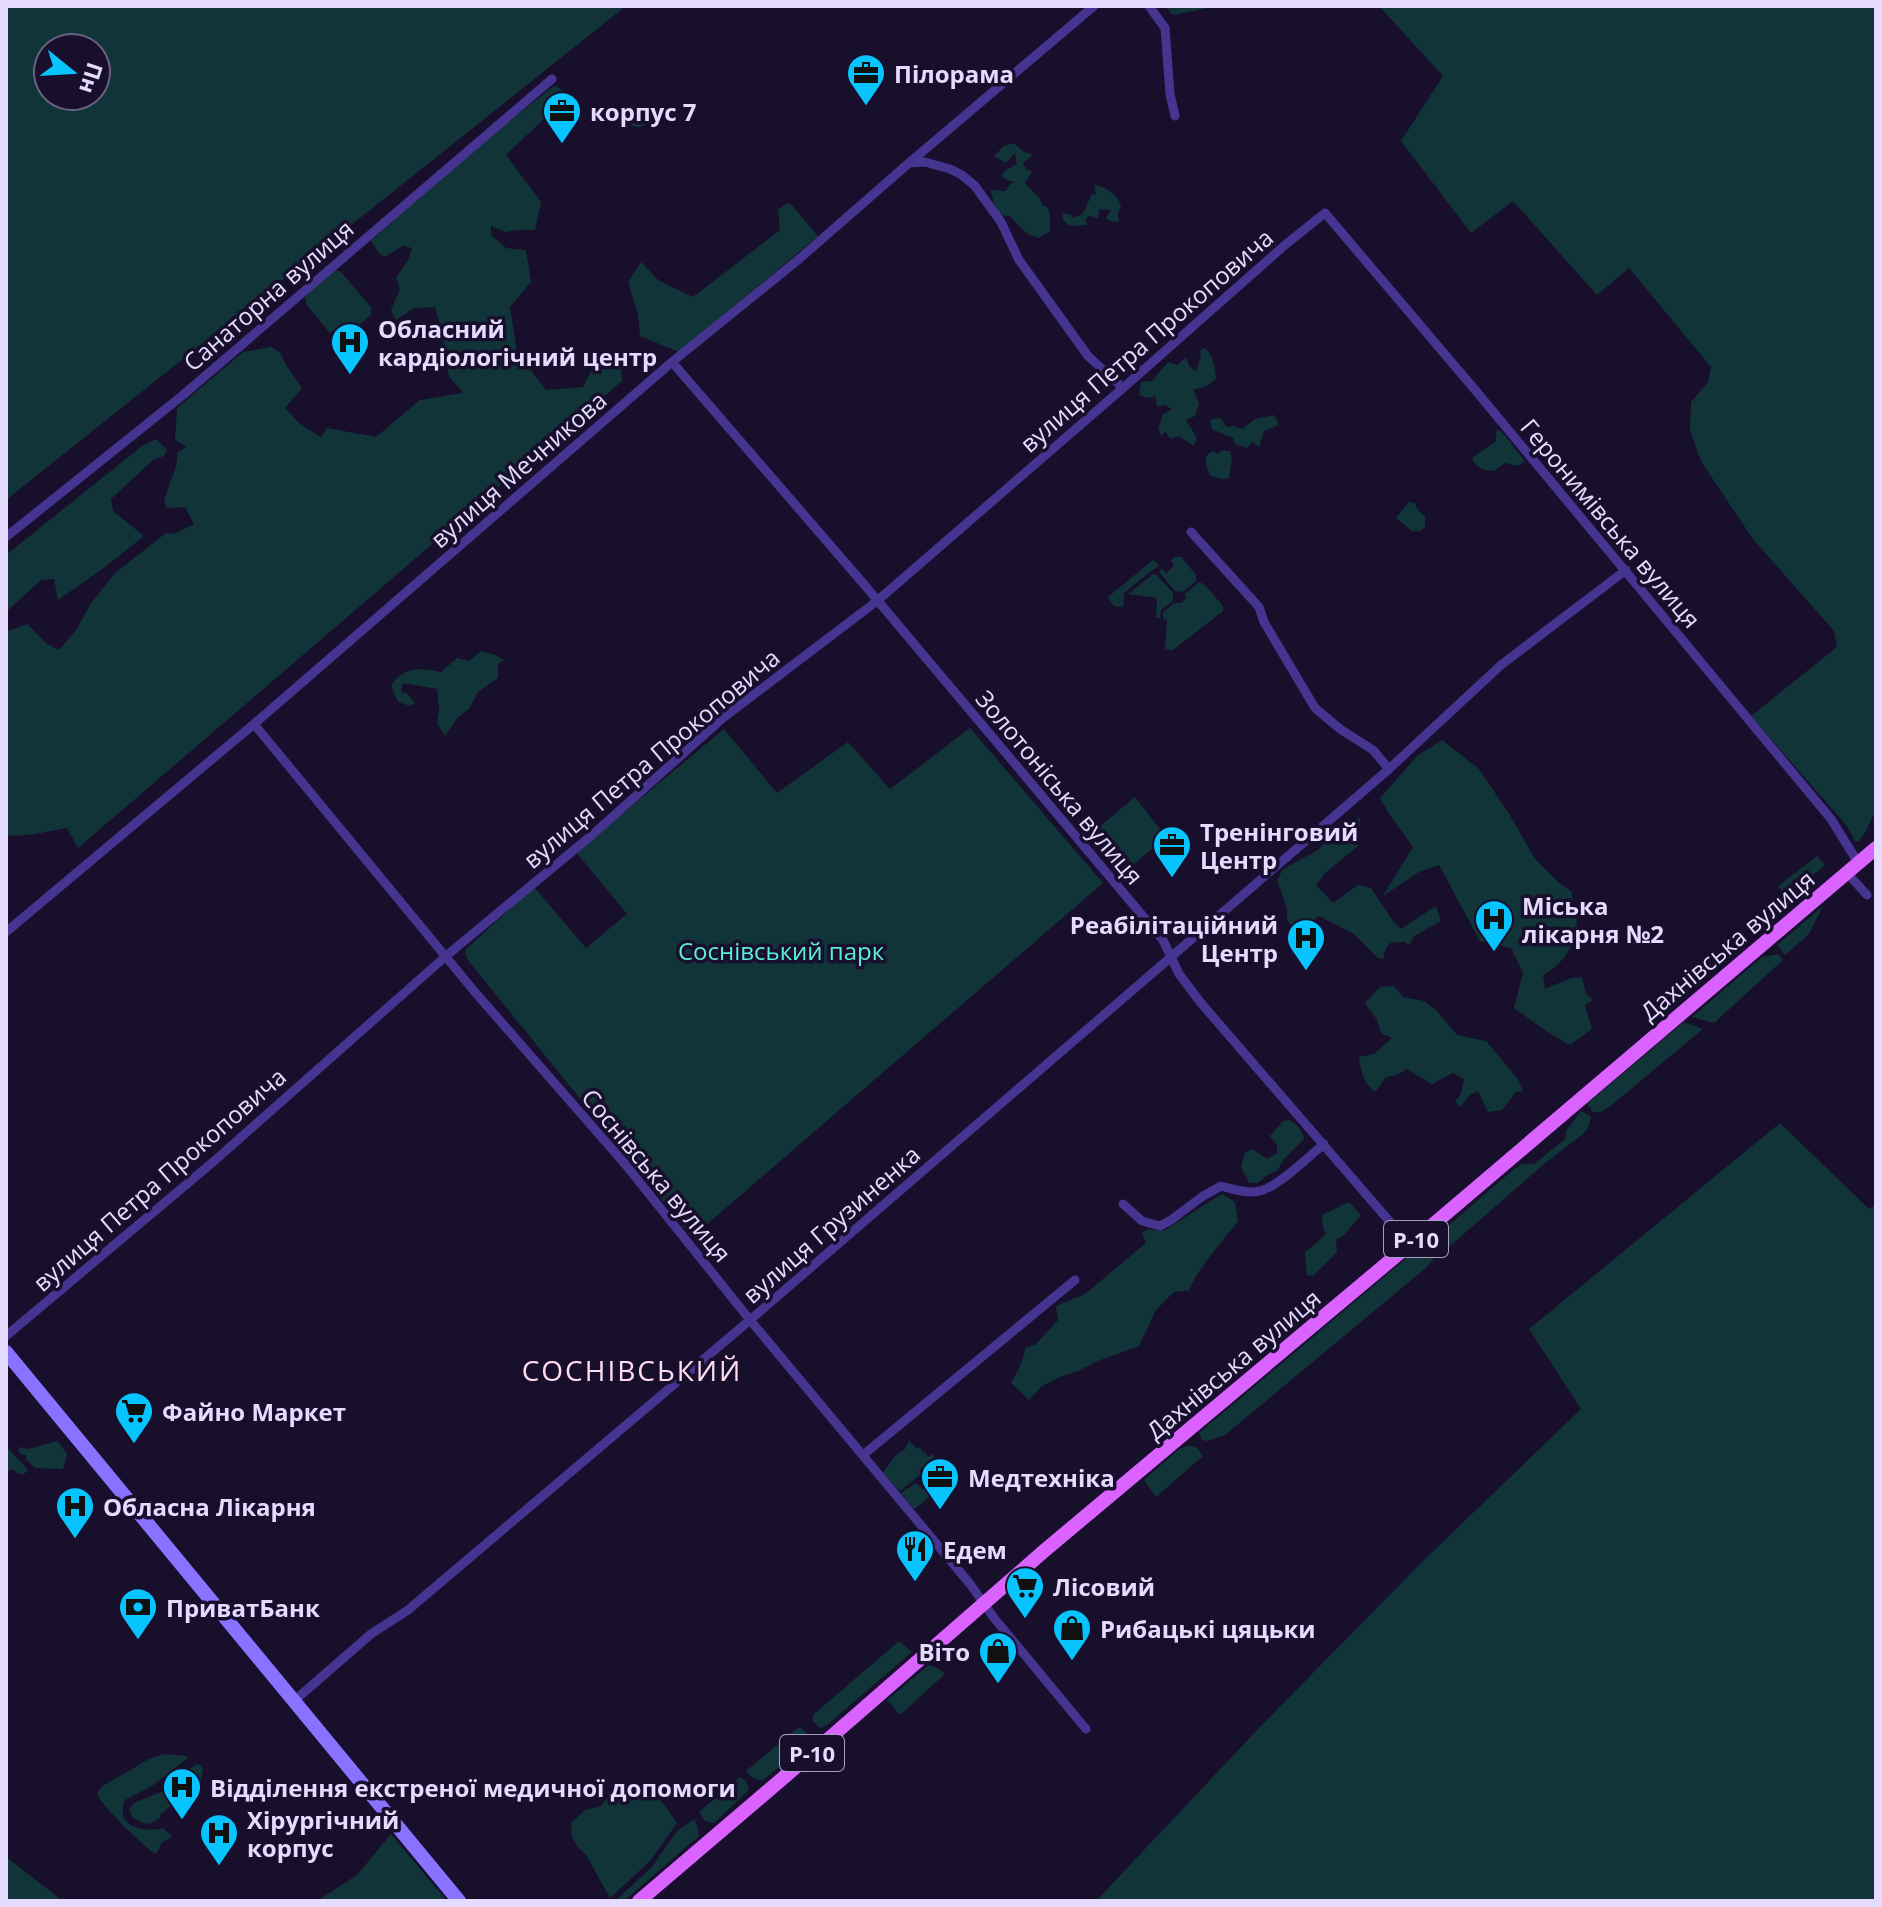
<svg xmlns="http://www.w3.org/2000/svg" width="1882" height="1907" viewBox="0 0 1882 1907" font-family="'Open Sans',sans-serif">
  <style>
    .green { fill: #113438; fill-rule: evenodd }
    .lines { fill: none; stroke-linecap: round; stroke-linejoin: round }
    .street { stroke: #453591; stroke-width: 9 }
    .secondary { stroke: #8972ff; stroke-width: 14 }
    .primary { stroke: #da62ff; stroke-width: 14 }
    .labels { text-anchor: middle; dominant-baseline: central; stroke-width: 7; stroke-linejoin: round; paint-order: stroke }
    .shield { fill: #180f2d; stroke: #a79ec0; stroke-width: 2 }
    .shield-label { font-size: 22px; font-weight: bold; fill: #e4dbff }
    .poi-label { font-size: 24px; font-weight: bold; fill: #e4dbff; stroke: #180f2d; text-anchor: start }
    .street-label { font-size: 24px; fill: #e4dbff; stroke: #180f2d }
    .park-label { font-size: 24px; fill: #59eddc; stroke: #180f2d }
    .quarter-label { font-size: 28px; letter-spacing: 2px; fill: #fde; stroke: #180f2d }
  </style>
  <rect width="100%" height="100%" fill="#180f2d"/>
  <!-- green -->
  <path class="green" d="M6,6H626L6,500ZM48,48H96V96H48Z
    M1165,6H1218L1173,15Z
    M1379,6H1876V809L1866,831L1859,841H1855L1847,826L1751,716L1837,647L1834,631L1753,539L1702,463L1690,431L1691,402L1708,382L1711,367L1629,268L1597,295L1513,201L1471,233L1401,141L1443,76Z
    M555,85L569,95L506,155L541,202L535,230H519L505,232L491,226V235L506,248L526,250L531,282L510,307L517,352L546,390L583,387L602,350L621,365L622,381L78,848L67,828C47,831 26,838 6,835V632L27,624L47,644L59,650L76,630L91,603L115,573L166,533L174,534L194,524L185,507L167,508L164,500L176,467L178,452L186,447L175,440L177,408L243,352L271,347L280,352L286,365L302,388L285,408L300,424L321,437L327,428L376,437L420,400L463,393L449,376L442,332L435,307L414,308L396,320L391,310L400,289L396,278L409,258L412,248L403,246L384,257L379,253L371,241L471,152Z
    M627 116a11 11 0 1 1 22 0a11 11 0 1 1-22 0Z
    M1013,143L1023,151L1033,155L1023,163L1025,168L1032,172L1025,183C1032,193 1039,193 1043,206L1047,207L1050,213V231L1038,238L1026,233L1010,216L1000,215L994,205L991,190L1006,191L1009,185L1014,182L1007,180L1001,175L1007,169L1017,164L1015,153L1006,163L994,156L1004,146Z
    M1094,184C1107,188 1117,194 1121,206L1118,213L1119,222L1110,221L1106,218L1111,210L1099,209L1098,218L1089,216L1085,219L1087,225L1070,226L1063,220V213L1069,214L1074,218L1083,213L1092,194L1096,195Z
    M789,202L818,236L679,352L640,336L638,314L628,282L641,262L658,280L693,297L780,230L778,210Z
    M335,270L341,272L371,307V315L343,338L335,329L330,333L306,304L305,295Z
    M1205,348C1214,357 1215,367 1216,379L1207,386L1193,390L1199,403L1195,416L1186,420L1197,438L1194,446L1179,436L1170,439L1166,432L1161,435L1158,429L1163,414L1172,409L1164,405L1157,407L1155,396L1149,398L1139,395L1141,382L1152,381L1168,362L1178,365L1186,357L1189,366L1196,371L1201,357L1200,351Z
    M1274,415L1279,425L1264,431L1259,447L1252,442L1247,448L1235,444L1233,438L1212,429L1210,420L1220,418L1227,427L1234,426L1242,429L1255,419Z
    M1498,430L1502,432L1525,461L1518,466L1505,463L1494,471C1484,471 1476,468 1472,458L1496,441V431Z
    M156,439L167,450L164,456L153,460L111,499L113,511L144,536L105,567L58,600L54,579L41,580L6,612V555L142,446Z
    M1213,451L1217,454L1222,451H1230L1232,458L1229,478L1220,479L1210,475L1206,465V456Z
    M1409,502L1415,503L1417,509L1425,517V527L1420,531H1412L1396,518Z
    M1175,557H1181L1196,575V581L1183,592L1175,591L1159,572L1162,568L1166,573L1174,566L1171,560Z
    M1153,560L1159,565L1124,593L1123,607L1114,606L1108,597Z
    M1153,574L1157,575L1173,593V601L1161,610L1160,618H1156L1157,598L1128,594Z
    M1199,582L1205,585L1223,606V611L1173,650L1165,649L1167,620L1163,619V613L1174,603H1182L1186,598L1185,594Z
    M481,651L493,654L504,660L498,664V678L478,692L469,709L458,717L445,736L437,723L439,710L437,689L403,683L401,692L408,694L415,703L410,706L398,702L391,686C404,665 419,668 441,672L457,658L469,661Z
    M970,728L1103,883L692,1237L467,959L465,950L534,887L586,948L627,914L576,852L724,729L777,793L848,742L890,789Z
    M1442,740L1479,769L1511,817L1535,859L1559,883L1571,891C1573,901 1577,913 1577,923C1577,943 1561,967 1543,975L1545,989L1571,978L1582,977L1586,994L1593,1000L1585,1005L1592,1029L1570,1045L1549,1033L1514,1008L1523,973L1511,948L1480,941L1439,865L1419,872L1383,896L1413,847L1390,815L1380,798L1418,755Z
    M1135,797L1166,837L1120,876L1087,837Z
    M1360,817V832L1358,846L1325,873L1316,885L1333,903L1358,885L1371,888L1393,921L1401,929L1436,906L1441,921L1414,936L1409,945L1404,942L1390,943L1386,948L1383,959L1378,958L1354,934L1319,916L1303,929L1298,935L1287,920V908L1277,880L1283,869L1318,850L1335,831Z
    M1817,856L1825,865L1788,897L1778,886Z
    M1823,906L1809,934L1785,955L1777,945Z
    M1778,954L1783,960L1714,1023L1692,1017L1762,957Z
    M1394,986L1403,997L1424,1001L1436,1010L1457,1035L1486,1041L1517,1078L1523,1091L1516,1092L1502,1110L1488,1112L1478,1091L1470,1095L1460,1107L1455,1101L1461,1094L1464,1079L1453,1073L1432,1084L1407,1069L1397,1075L1386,1077L1375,1092C1363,1082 1361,1072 1359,1057L1374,1054L1392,1038L1381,1033L1377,1020L1365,1003L1380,987Z
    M1684,1022L1703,1029L1613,1104L1601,1112H1593L1587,1104L1588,1103Z
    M1581,1111L1591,1117L1588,1128L1583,1134L1544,1164L1450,1246L1438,1247L1432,1243L1434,1238L1513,1170L1522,1164H1534L1565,1139L1566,1131Z
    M1290,1120C1297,1125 1303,1130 1304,1139L1284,1159L1277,1171L1267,1175L1258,1183H1249L1241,1167L1245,1153L1252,1149L1267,1159L1277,1153V1145L1270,1136L1283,1121Z
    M1780,1123L1869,1209L1876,1205V1901H1096L1259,1728L1422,1562L1581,1409L1529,1329Z
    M1222,1194L1235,1202L1238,1221C1221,1244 1201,1263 1189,1290L1174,1292L1156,1310L1139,1346L1095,1362L1078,1371L1060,1377L1042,1386L1029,1400L1011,1383L1021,1364L1026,1347L1035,1345L1058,1320L1056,1306L1085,1294L1146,1243L1142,1233L1147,1229L1163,1231Z
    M1349,1202L1361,1215L1344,1235L1336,1240L1337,1252L1313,1276L1307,1275L1305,1252L1320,1240L1326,1233L1323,1227L1322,1215Z
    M1422,1245C1431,1246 1432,1253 1433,1260L1426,1268L1225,1435L1208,1441L1202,1440L1199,1433Z
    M58,1441L67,1454L63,1469L35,1468L26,1459V1455H22L18,1450L20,1447L28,1449Z
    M909,1441L917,1449L920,1447L923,1453L924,1452L929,1457L932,1454L935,1457L919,1470L921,1474L900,1491L883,1473L895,1456L905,1449Z
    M1190,1445L1197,1448L1203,1456L1156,1497L1144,1480L1179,1449Z
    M6,1446L28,1470L24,1474L17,1473L12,1469L6,1473Z
    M916,1483L923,1489L935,1492L916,1508H913L901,1494L902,1492Z
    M899,1641L912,1652L826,1726L820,1728L812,1720L814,1714Z
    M929,1665L938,1668L945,1674L900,1715L887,1700Z
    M799,1727C804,1730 807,1731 807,1738C806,1747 771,1773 763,1780C755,1781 751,1777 746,1771Z
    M164,1754L187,1756L188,1758L152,1786L125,1800C114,1827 144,1833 163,1828L172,1837L162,1842L156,1854C145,1848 101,1805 97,1794L101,1787L149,1759Z
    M196,1764L201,1765L203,1769L201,1780L160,1815L161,1817C150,1826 145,1826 132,1817L129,1810L134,1803L163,1791Z
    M740,1777L746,1781L749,1790L714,1823L705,1821L699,1812Z
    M626,1784C654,1788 661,1800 677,1823L651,1860L610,1898L586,1855L578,1847L572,1837L571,1823L585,1810L601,1806L613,1791Z
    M694,1819L697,1825L699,1836L624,1901H615L651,1868L677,1831Z
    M391,1834L447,1901H317L357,1875Z
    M6,1857L63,1901H6Z"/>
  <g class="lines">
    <!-- street -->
    <path class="street" d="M1149,6L1165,28L1170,94L1175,116
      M909,163L925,162L950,169L962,175L975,186L1001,222L1019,260L1088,356L1123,388
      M672,362L862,582L1163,940L1179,974L1201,1003L1409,1244
      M1191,532L1259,607L1264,622L1315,708L1340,729L1373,750L1389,769
      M6,537L183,395L552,79
      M254,724L474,991L625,1164L750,1320L970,1584L994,1618L1086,1729
      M1847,873L1867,895
      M6,932L254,724L672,362L798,260L909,163L1094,6
      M1123,1204L1142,1221L1160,1226L1171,1220L1203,1196L1221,1186C1233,1189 1247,1194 1260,1191C1279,1186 1308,1157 1324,1144
      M6,1336L213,1162L446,956L592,835L723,718L877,601L1123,388L1285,245L1325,213L1476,391L1831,819L1859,864
      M863,1455L1075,1280
      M294,1701L371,1634L408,1610L750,1320L1171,957L1389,769L1501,665L1626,570"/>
    <!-- secondary -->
    <path class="secondary" d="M6,1352L459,1901"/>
    <!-- primary -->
    <path class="primary" d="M639,1901L824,1743L1044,1551L1422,1234L1876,848"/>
  </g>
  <!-- icons -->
  <defs>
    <symbol id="office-pin" viewBox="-11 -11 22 30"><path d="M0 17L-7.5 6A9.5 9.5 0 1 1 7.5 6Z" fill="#07c4ff" stroke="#180f2d"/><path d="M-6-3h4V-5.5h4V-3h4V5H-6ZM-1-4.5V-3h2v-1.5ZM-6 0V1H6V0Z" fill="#111"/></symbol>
    <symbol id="hospital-pin" viewBox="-11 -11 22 30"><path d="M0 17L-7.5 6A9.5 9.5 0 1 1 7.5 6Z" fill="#07c4ff" stroke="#180f2d"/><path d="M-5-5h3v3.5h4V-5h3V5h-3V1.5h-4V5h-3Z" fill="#111"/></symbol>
    <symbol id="supermarket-pin" viewBox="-11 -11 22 30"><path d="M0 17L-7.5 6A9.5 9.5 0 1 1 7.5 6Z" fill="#07c4ff" stroke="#180f2d"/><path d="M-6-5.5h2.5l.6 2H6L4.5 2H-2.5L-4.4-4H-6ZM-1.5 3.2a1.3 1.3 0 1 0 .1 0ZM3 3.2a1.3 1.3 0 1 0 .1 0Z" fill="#111"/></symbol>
    <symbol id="restaurant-pin" viewBox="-11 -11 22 30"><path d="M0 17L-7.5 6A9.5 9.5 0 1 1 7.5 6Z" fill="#07c4ff" stroke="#180f2d"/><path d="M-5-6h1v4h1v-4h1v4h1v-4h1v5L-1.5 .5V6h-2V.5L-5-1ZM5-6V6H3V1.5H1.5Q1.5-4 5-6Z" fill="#111"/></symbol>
    <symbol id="bank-pin" viewBox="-11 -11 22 30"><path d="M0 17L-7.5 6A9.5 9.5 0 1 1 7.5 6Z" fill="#07c4ff" stroke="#180f2d"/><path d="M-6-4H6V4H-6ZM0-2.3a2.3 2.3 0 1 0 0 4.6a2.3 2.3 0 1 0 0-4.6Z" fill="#111"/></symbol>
    <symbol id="shop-pin" viewBox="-11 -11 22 30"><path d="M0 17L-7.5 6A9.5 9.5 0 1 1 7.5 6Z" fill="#07c4ff" stroke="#180f2d"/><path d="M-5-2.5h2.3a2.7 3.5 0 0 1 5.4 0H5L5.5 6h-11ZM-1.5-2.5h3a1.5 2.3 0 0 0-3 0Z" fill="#111"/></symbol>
  </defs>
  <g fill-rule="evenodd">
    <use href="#office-pin" x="844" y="51" width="44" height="60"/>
    <use href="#office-pin" x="540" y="89" width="44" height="60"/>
    <use href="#hospital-pin" x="328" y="320" width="44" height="60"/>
    <use href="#office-pin" x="1150" y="823" width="44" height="60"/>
    <use href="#hospital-pin" x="1472" y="897" width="44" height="60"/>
    <use href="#hospital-pin" x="1284" y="916" width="44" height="60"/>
    <use href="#supermarket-pin" x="112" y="1389" width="44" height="60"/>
    <use href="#office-pin" x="918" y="1455" width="44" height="60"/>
    <use href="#hospital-pin" x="53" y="1484" width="44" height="60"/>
    <use href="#restaurant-pin" x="893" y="1527" width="44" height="60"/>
    <use href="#supermarket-pin" x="1003" y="1564" width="44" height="60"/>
    <use href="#bank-pin" x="116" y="1585" width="44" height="60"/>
    <use href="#shop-pin" x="1050" y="1606" width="44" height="60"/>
    <use href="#shop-pin" x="976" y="1629" width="44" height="60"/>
    <use href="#hospital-pin" x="160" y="1765" width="44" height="60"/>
    <use href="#hospital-pin" x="197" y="1811" width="44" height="60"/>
  </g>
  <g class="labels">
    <!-- shield labels -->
    <g class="shield">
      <rect x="1384" y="1221" width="64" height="36" rx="6"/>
      <rect x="780" y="1735" width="64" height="36" rx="6"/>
    </g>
    <g class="shield-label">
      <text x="1416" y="1239">Р-10</text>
      <text x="812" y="1753">Р-10</text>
    </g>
    <!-- poi labels -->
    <g class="poi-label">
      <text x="894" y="73">Пілорама</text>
      <text x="590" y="111">корпус 7</text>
      <text x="378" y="328">Обласний<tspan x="378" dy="28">кардіологічний центр</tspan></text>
      <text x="1200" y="831">Тренінговий<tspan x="1200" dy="28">Центр</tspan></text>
      <text x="1522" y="905">Міська<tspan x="1522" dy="28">лікарня №2</tspan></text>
      <text x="1278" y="924" text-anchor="end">Реабілітаційний<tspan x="1278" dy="28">Центр</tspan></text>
      <text x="162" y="1411">Файно Маркет</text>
      <text x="968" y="1477">Медтехніка</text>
      <text x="103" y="1506">Обласна Лікарня</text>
      <text x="943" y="1549">Едем</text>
      <text x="1053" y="1586">Лісовий</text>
      <text x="166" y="1607">ПриватБанк</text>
      <text x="1100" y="1628">Рибацькі цяцьки</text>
      <text x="970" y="1651" text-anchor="end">Віто</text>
      <text x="210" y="1787">Відділення екстреної медичної допомоги</text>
      <text x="247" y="1819">Хірургічний<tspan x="247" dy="28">корпус</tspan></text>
    </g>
    <!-- street labels -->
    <g class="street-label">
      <text transform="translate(268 295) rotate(-41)">Санаторна вулиця</text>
      <text transform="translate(1146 340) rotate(-41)">вулиця Петра Прокоповича</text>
      <text transform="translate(518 469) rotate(-41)">вулиця Мечникова</text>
      <text transform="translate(1611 523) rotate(50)">Геронимівська вулиця</text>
      <text transform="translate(651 758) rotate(-40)">вулиця Петра Прокоповича</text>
      <text transform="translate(1060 787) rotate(50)">Золотоніська вулиця</text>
      <text transform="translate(1727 945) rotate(-40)">Дахнівська вулиця</text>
      <text transform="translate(657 1175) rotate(50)">Соснівська вулиця</text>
      <text transform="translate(159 1179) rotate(-41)">вулиця Петра Прокоповича</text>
      <text transform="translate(831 1224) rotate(-41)">вулиця Грузиненка</text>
      <text transform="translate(1233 1364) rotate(-40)">Дахнівська вулиця</text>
    </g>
    <!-- park labels -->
    <g class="park-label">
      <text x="781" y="950">Соснівський парк</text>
    </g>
    <!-- quarter labels -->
    <g class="quarter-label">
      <text x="632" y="1370">СОСНІВСЬКИЙ</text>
    </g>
  </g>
  <!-- border -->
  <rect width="1882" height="1907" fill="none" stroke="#e4dbff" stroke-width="16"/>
  <!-- north arrow -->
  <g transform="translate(72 72) rotate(108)"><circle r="38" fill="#180f2d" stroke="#6a6181" stroke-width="2"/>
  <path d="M0-6L14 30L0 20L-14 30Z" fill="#07c4ff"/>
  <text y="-12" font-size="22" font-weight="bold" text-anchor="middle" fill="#e4dbff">Пн</text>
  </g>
</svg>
